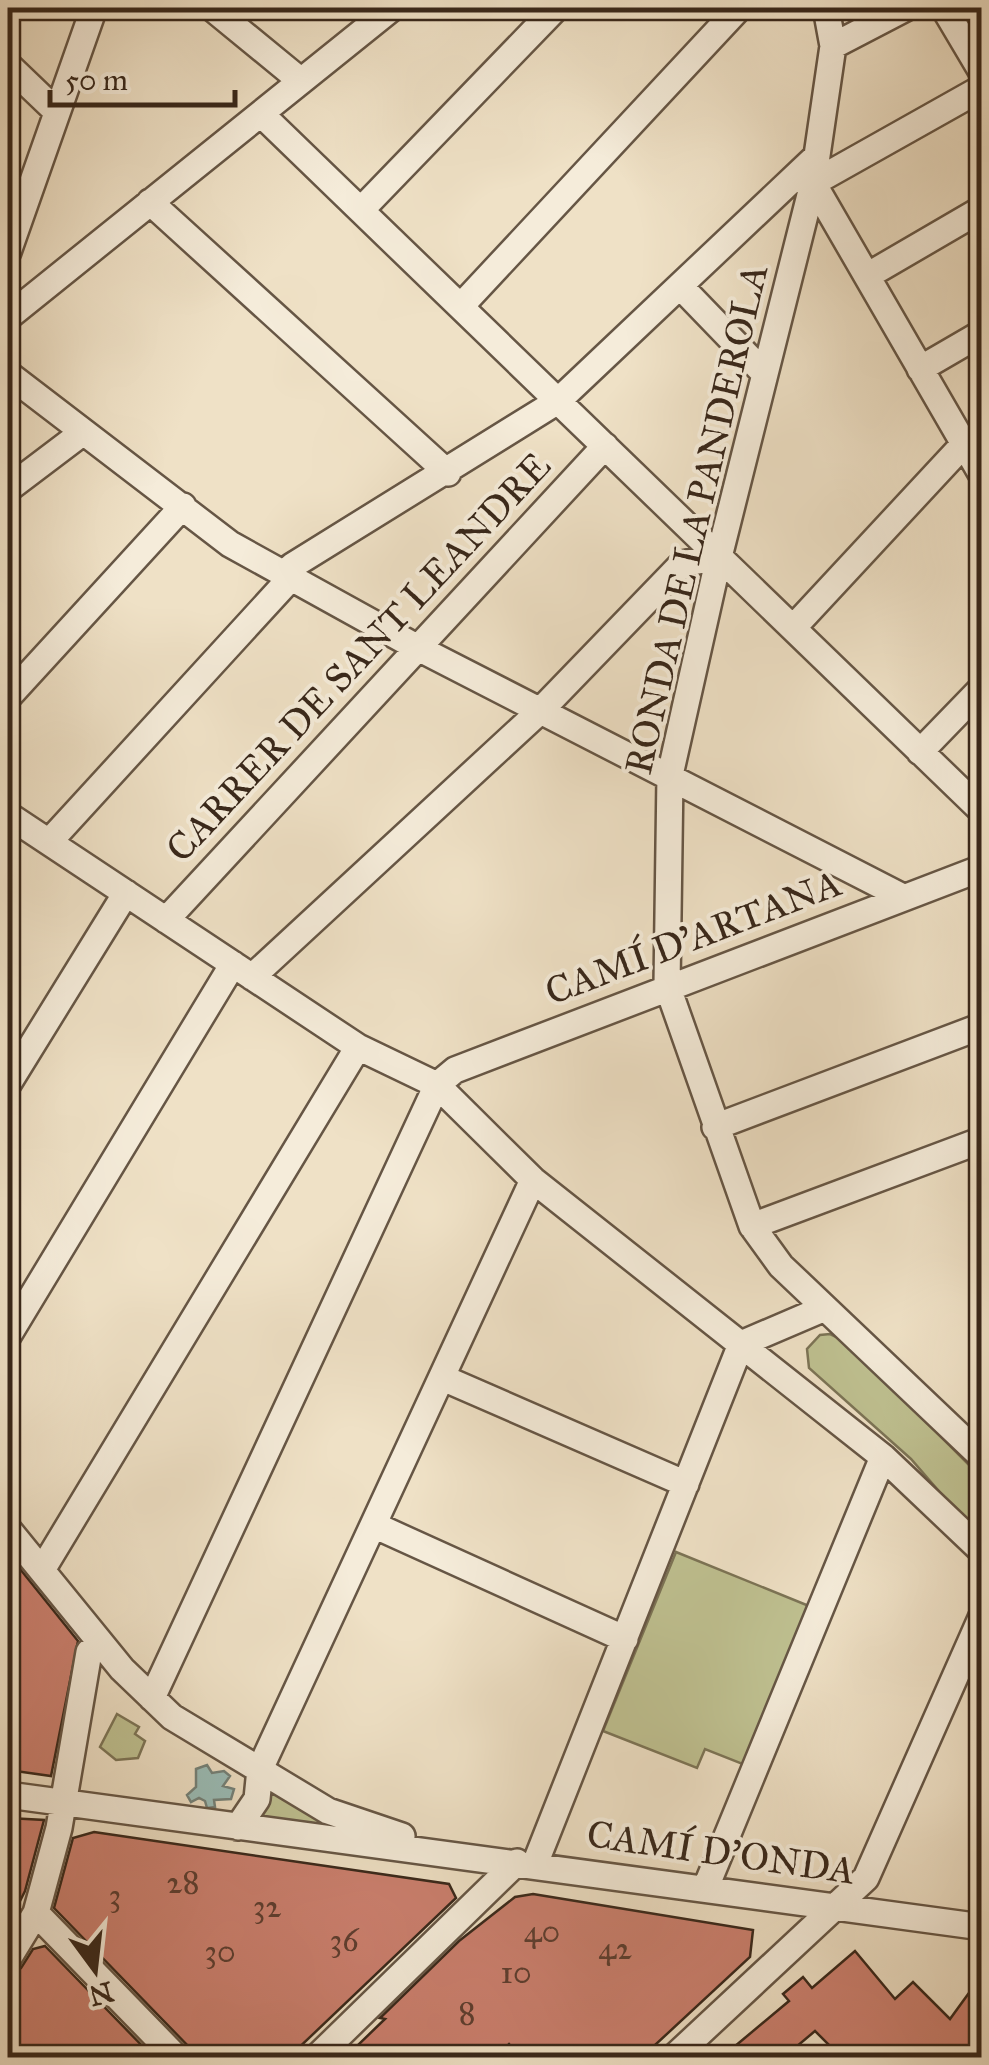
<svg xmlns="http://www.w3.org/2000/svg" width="989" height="2065" viewBox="0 0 989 2065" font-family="'IM FELL Great Primer',serif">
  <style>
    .green { fill: #bfc191; stroke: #7c7456; stroke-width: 2.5 }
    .water { fill: #9abdb8; stroke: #738179; stroke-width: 2.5 }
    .building { fill: #cb7f6e; stroke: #38271a; stroke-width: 2.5 }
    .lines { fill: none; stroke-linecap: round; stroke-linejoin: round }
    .minor-casing { stroke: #665645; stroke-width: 30 }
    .minor { stroke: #f5ecda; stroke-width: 25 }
    .labels { text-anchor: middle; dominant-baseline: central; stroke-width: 8; stroke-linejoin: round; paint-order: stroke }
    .number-label { font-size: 32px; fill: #5d3d2f }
    .street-label { font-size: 38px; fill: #38271a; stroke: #f5ecda }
  </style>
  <rect width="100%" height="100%" fill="#efe1c6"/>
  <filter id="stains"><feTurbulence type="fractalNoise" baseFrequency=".002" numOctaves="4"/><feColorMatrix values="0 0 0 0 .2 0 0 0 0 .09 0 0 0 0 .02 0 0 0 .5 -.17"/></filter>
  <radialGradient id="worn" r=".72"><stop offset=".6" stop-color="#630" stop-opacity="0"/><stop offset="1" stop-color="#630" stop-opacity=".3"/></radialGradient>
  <!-- green -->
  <path class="green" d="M830,1334L847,1342L981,1477V1540L911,1459L809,1368L807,1349L820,1335Z
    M676,1552L809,1606L745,1765L705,1749L697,1768L603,1731Z
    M117,1714L139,1727L135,1734L145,1741L138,1758L116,1760L100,1747Z
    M267,1792L275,1793L350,1832L252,1821Z"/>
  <!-- water -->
  <path class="water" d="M207,1765L212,1773L224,1771L230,1776L223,1786L234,1789L231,1799L214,1800L215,1807L207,1808L205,1801L199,1798L191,1802L187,1795L196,1787V1769Z"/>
  <!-- building -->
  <path class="building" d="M8,1554L78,1641L51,1776L8,1770Z
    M8,1818L44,1820L25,1891L8,1925Z
    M94,1832L449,1884L456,1898L288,2058H193L189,2047L54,1908L73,1838Z
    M533,1894L753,1930L750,1957L641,2058H521L509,2044L495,2058H463L456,2050L448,2058H371L359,2044L385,2019L380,2018L459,1941L515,1897Z
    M45,1946L154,2058H8V1975L21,1968L33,1949Z
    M855,1951L895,1999L913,1982L950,2019L982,1975L981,2058H842L815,2031L783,2058H743L734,2047L789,2001L783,1994L803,1977L812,1988Z"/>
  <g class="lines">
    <defs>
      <path id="minor" d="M212,8L301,81
        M826,8L833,46L813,183L719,557L670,775L667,985L752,1226L781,1266L982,1457
        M944,8L982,72
        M833,46L906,8
        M8,65L56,111
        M982,88L813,183L982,475
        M261,114L982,811
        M150,202L448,473
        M361,210L556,8
        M8,252L94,8
        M867,276L982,209
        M680,286L765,374
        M461,306L739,8
        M8,317L392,8
        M920,369L982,333
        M8,374L230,544L418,648L903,897
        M8,489L82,433
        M793,628L964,444
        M8,697L183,506
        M920,752L982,688
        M8,815L358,1047L437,1085L533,1180L883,1457L982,1551
        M49,842L287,582L292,566L558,401L817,156
        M166,920L605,446
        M252,977L541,710L682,564L719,557
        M8,1084L126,893
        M715,1127L982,1026
        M752,1226L982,1140
        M8,1336L233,964
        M741,1344L825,1308
        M443,1378L686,1484
        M376,1526L625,1639
        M8,1529L122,1669L172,1717L328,1811L402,1836
        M42,1570L358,1047
        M152,1698L437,1085L455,1070L982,868
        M8,1795L982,1927
        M238,1827L257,1799L260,1769L533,1180
        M535,1864L741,1344
        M706,1887L883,1457
        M36,1913L177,2058
        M8,1959L36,1913L59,1828L89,1652L102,1646
        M316,2058L517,1862
        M673,2058L866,1878L982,1616"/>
    </defs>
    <!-- minor casing -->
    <use href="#minor" class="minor-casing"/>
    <!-- minor -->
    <use href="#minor" class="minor"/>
  </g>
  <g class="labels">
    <!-- number labels -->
    <g class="number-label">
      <text x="183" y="1882">28</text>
      <text x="115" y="1895">3</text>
      <text x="267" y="1906">32</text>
      <text x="542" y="1931">40</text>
      <text x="344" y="1940">36</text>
      <text x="615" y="1948">42</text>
      <text x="220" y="1951">30</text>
      <text x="516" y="1972">10</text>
      <text x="467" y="2013">8</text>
    </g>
    <!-- street labels -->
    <g class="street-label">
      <text transform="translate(696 519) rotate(-77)">RONDA DE LA PANDEROLA</text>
      <text transform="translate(358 657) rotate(-47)">CARRER DE SANT LEANDRE</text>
      <text transform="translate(693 937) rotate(-21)">CAMÍ D'ARTANA</text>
      <text transform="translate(721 1852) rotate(8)">CAMÍ D'ONDA</text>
    </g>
  </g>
  <!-- margin -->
  <rect width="989" height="2065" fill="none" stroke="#efe1c6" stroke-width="40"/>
  <rect x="10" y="10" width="969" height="2045" fill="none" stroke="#38271a" stroke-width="5"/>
  <rect x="20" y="20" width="949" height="2025" fill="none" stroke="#38271a" stroke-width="2.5"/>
  <!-- north arrow -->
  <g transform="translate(95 1970) rotate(165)" stroke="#f5ecda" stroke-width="8" paint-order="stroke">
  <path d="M0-8L18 38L0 25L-18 38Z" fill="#38271a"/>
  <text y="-15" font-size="28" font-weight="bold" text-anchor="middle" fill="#38271a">N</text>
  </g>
  <!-- scale -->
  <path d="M50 90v15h185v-15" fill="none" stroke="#38271a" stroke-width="5"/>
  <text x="65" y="90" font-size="30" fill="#38271a" stroke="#f5ecda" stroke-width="8" paint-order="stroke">50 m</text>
  <rect width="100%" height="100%" filter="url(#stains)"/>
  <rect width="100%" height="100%" fill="url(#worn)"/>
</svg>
